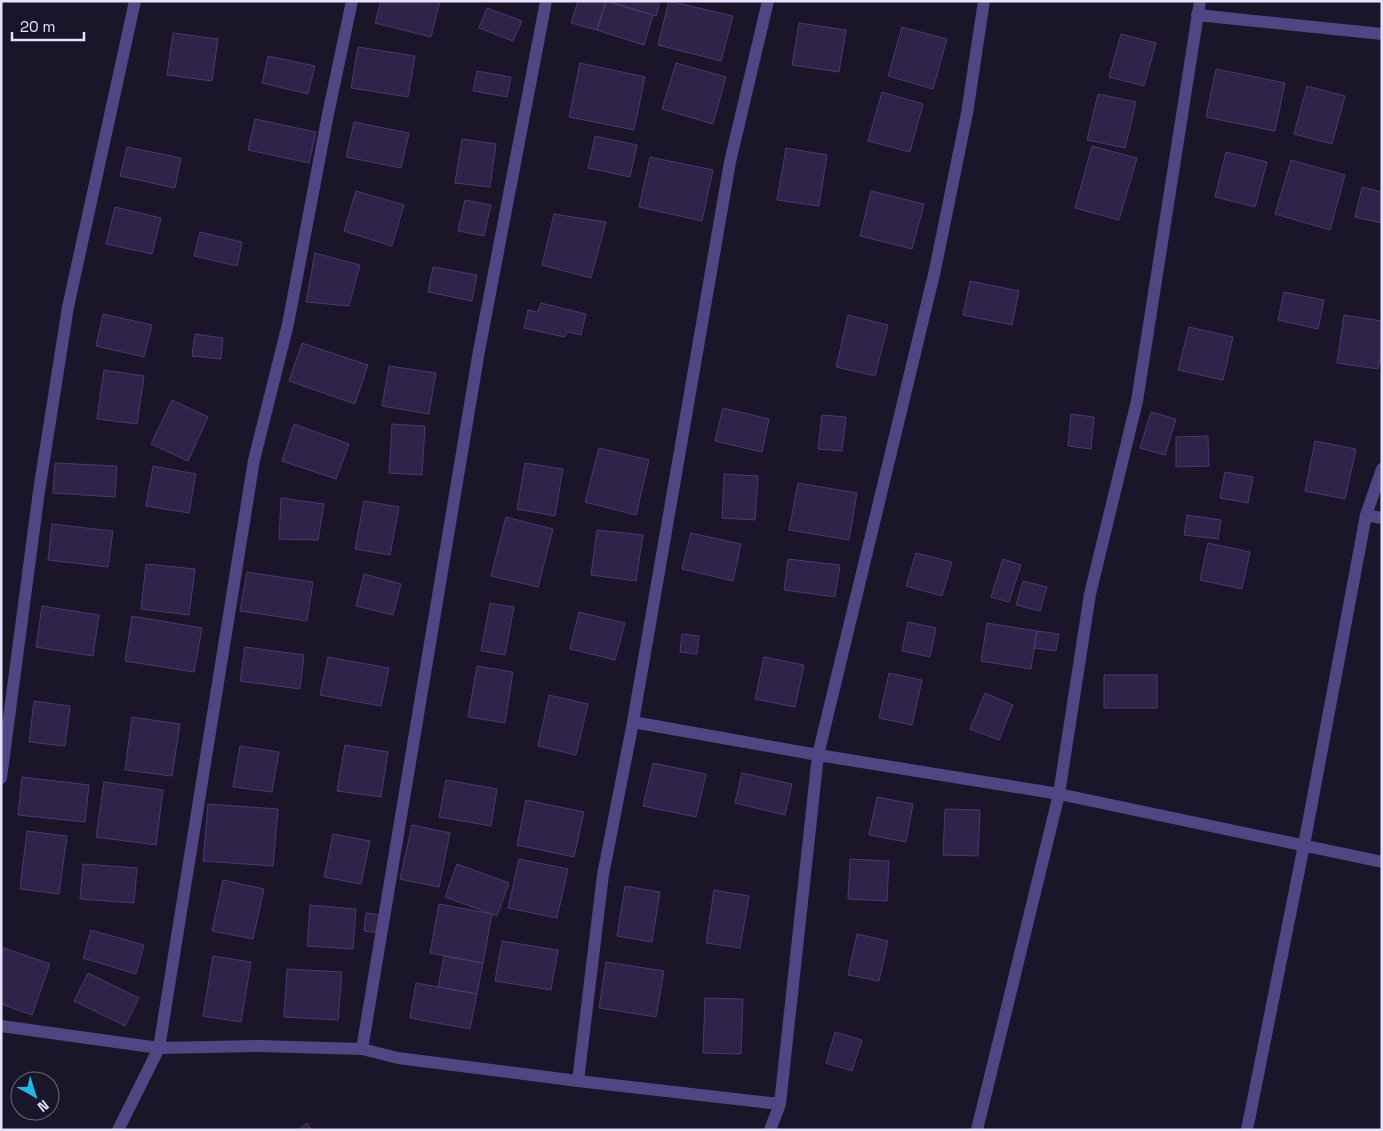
<svg xmlns="http://www.w3.org/2000/svg" width="1383" height="1131" viewBox="0 0 1383 1131" font-family="'Space Grotesk',sans-serif">
  <style>
    .building { fill: #302349; stroke: #4c3872 }
    .lines { fill: none; stroke-linecap: round; stroke-linejoin: round }
    .minor { stroke: #514583; stroke-width: 12 }
  </style>
  <rect width="100%" height="100%" fill="#1b152a"/>
  <!-- building -->
  <path class="building" d="M381,1H440L431,37L375,23Z
    M578,1H606L597,30L571,23Z
    M606,1L653,15L644,45L597,30Z
    M607,1H660L656,16Z
    M669,1L733,16L721,61L658,45Z
    M487,8L522,21L513,41L479,28Z
    M799,23L846,30L839,72L792,65Z
    M902,27L947,39L933,89L888,76Z
    M173,33L218,39L212,81L167,75Z
    M1121,34L1156,43L1144,86L1109,77Z
    M358,47L415,56L408,97L351,88Z
    M268,56L315,66L308,94L262,83Z
    M580,63L645,77L634,130L569,117Z
    M676,63L726,77L713,124L662,109Z
    M1216,69L1285,83L1275,131L1206,117Z
    M477,71L511,77L507,97L473,91Z
    M1307,86L1345,96L1332,144L1294,134Z
    M882,92L923,104L910,152L868,141Z
    M1098,94L1136,102L1125,148L1087,140Z
    M255,119L316,132L309,163L248,150Z
    M354,122L409,133L401,168L346,157Z
    M595,136L637,145L630,177L588,168Z
    M462,139L496,144L490,187L455,183Z
    M1092,146L1137,158L1119,220L1075,208Z
    M127,147L181,158L175,188L120,176Z
    M786,148L827,155L819,206L777,200Z
    M1226,152L1267,162L1255,207L1215,197Z
    M650,157L713,170L702,221L639,207Z
    M1291,160L1345,175L1330,230L1275,214Z
    M1362,187L1382,192V223L1355,217Z
    M356,191L404,205L392,246L344,231Z
    M871,191L924,204L912,249L860,236Z
    M465,200L491,205L484,236L458,231Z
    M115,207L161,218L152,254L106,244Z
    M554,214L606,222L591,278L542,265Z
    M200,232L242,242L237,266L194,256Z
    M315,253L360,265L349,306L306,302Z
    M433,267L477,275L472,301L428,292Z
    M970,281L1019,291L1012,325L963,315Z
    M1284,292L1324,300L1318,329L1278,320Z
    M541,303L586,314L581,335L568,332L564,337L524,328L528,310L538,312Z
    M103,314L152,325L144,357L96,346Z
    M848,315L888,325L875,376L836,367Z
    M1344,315L1382,321V347L1378,369L1337,363Z
    M1189,327L1233,337L1223,380L1178,370Z
    M195,334L223,338L221,359L192,356Z
    M302,343L368,365L355,404L289,381Z
    M389,366L436,373L429,414L382,406Z
    M104,370L144,376L137,424L97,419Z
    M172,400L208,417L188,461L151,444Z
    M723,408L769,419L762,452L715,441Z
    M1151,412L1176,419L1165,455L1140,448Z
    M1071,414L1094,417L1091,449L1068,446Z
    M822,415L846,417L842,451L818,449Z
    M294,424L349,444L336,479L282,461Z
    M392,424L425,426L422,475L389,473Z
    M1208,436L1209,466L1176,467V437Z
    M1315,441L1356,449L1345,499L1305,491Z
    M599,448L649,460L636,515L585,502Z
    M55,463L117,466L115,497L53,493Z
    M525,463L563,469L555,516L517,509Z
    M153,466L196,474L189,513L146,506Z
    M1225,472L1253,477L1248,503L1220,498Z
    M724,474L758,476L755,520L722,518Z
    M798,483L857,493L849,540L789,530Z
    M281,498L324,504L318,540L279,539Z
    M364,501L399,507L390,555L355,549Z
    M1187,515L1221,520L1218,539L1184,535Z
    M506,517L553,529L538,587L491,576Z
    M52,524L113,531L108,567L48,560Z
    M597,530L643,535L636,581L591,575Z
    M691,533L741,544L733,581L682,569Z
    M1208,543L1250,552L1242,589L1200,580Z
    M916,553L952,562L942,596L906,586Z
    M788,559L840,565L835,597L784,590Z
    M1003,559L1021,565L1009,602L991,597Z
    M146,564L195,569L189,615L141,609Z
    M247,572L313,582L307,621L240,611Z
    M364,574L401,584L393,615L356,606Z
    M1023,581L1047,587L1040,611L1016,605Z
    M490,603L514,607L505,655L481,651Z
    M42,606L99,615L93,656L36,647Z
    M579,612L625,623L615,660L570,649Z
    M132,616L202,628L194,672L125,661Z
    M908,622L936,628L930,657L902,651Z
    M987,623L1037,631L1031,669L981,661Z
    M1037,631L1059,634L1056,651L1034,648Z
    M682,634L699,636L697,654L680,652Z
    M245,647L304,655L300,689L240,681Z
    M328,657L389,668L381,706L320,695Z
    M764,657L804,665L795,707L755,699Z
    M477,666L513,672L505,723L468,717Z
    M889,673L922,680L912,725L879,718Z
    M1104,675H1157V708H1104Z
    M985,693L1013,705L999,740L970,729Z
    M549,695L588,704L576,755L538,746Z
    M34,701L70,706L65,746L29,742Z
    M132,717L180,724L172,776L125,770Z
    M345,745L388,752L381,797L337,791Z
    M240,746L279,752L272,792L233,787Z
    M653,763L706,774L696,817L643,806Z
    M742,773L792,784L785,815L735,803Z
    M22,777L89,785L85,822L18,815Z
    M446,780L497,789L491,826L439,817Z
    M104,782L163,790L156,845L96,837Z
    M877,797L913,804L906,842L869,835Z
    M526,800L584,812L574,857L517,845Z
    M208,804L278,809L273,866L203,861Z
    M945,809L980,810L978,856L943,855Z
    M412,825L450,833L439,887L400,879Z
    M27,831L67,836L59,894L20,889Z
    M333,834L370,841L361,884L324,877Z
    M519,859L568,869L557,918L508,908Z
    M850,859L889,861L887,901L848,899Z
    M83,864L137,868L134,903L80,899Z
    M457,864L509,883L497,916L445,897Z
    M223,880L264,889L253,939L212,931Z
    M625,886L660,892L652,942L617,936Z
    M714,890L749,896L740,948L706,943Z
    M439,904L492,914L483,963L430,953Z
    M310,905L356,909L353,949L307,946Z
    M366,913L383,915L381,933L364,931Z
    M91,930L144,945L136,974L83,958Z
    M857,934L888,941L879,981L848,975Z
    M502,941L558,950L551,990L495,981Z
    M4,948L50,964L32,1015L1,1004V955Z
    M213,956L251,962L241,1022L203,1016Z
    M444,956L483,963L477,994L438,987Z
    M606,962L664,971L656,1017L599,1008Z
    M287,969L342,972L338,1020L284,1017Z
    M88,973L139,998L125,1026L74,1001Z
    M416,983L477,994L470,1029L410,1018Z
    M705,998L743,999L741,1054L703,1053Z
    M835,1032L862,1040L852,1071L826,1063Z
    M307,1123L312,1130H298Z"/>
  <g class="lines">
    <!-- minor -->
    <path class="minor" d="M768,1L730,162L633,722L603,875L578,1081L780,1104
      M1197,15L1382,34
      M1366,515L1382,518
      M633,722L818,755L1059,794L1382,862
      M1,778L39,491L68,307L135,1
      M1,1026L159,1048L254,460L288,324L328,114L352,1
      M362,1049L479,351L546,1
      M118,1130L159,1048L259,1046L362,1049L398,1058L578,1081
      M770,1130L780,1104L818,755L935,270L967,113L984,1
      M977,1130L1059,794L1090,594L1137,401L1200,1
      M1247,1130L1304,845L1366,515L1382,469"/>
  </g>
  <!-- border -->
  <rect width="1383" height="1131" fill="none" stroke="#e8e1fb" stroke-width="5"/>
  <!-- north arrow -->
  <g transform="translate(35 1096) rotate(141)"><circle r="24" fill="#1b152a" stroke="#6d677e"/>
  <path d="M0-4L9 19L0 12L-9 19Z" fill="#24b6e5"/>
  <text y="-8" font-size="14" font-weight="bold" text-anchor="middle" fill="#e8e1fb">N</text>
  </g>
  <!-- scale -->
  <path d="M12 32v8h72v-8" fill="none" stroke="#e8e1fb" stroke-width="2.5"/>
  <text x="20" y="32" font-size="15" fill="#e8e1fb" stroke="#1b152a" stroke-width="4" paint-order="stroke">20 m</text>
</svg>
